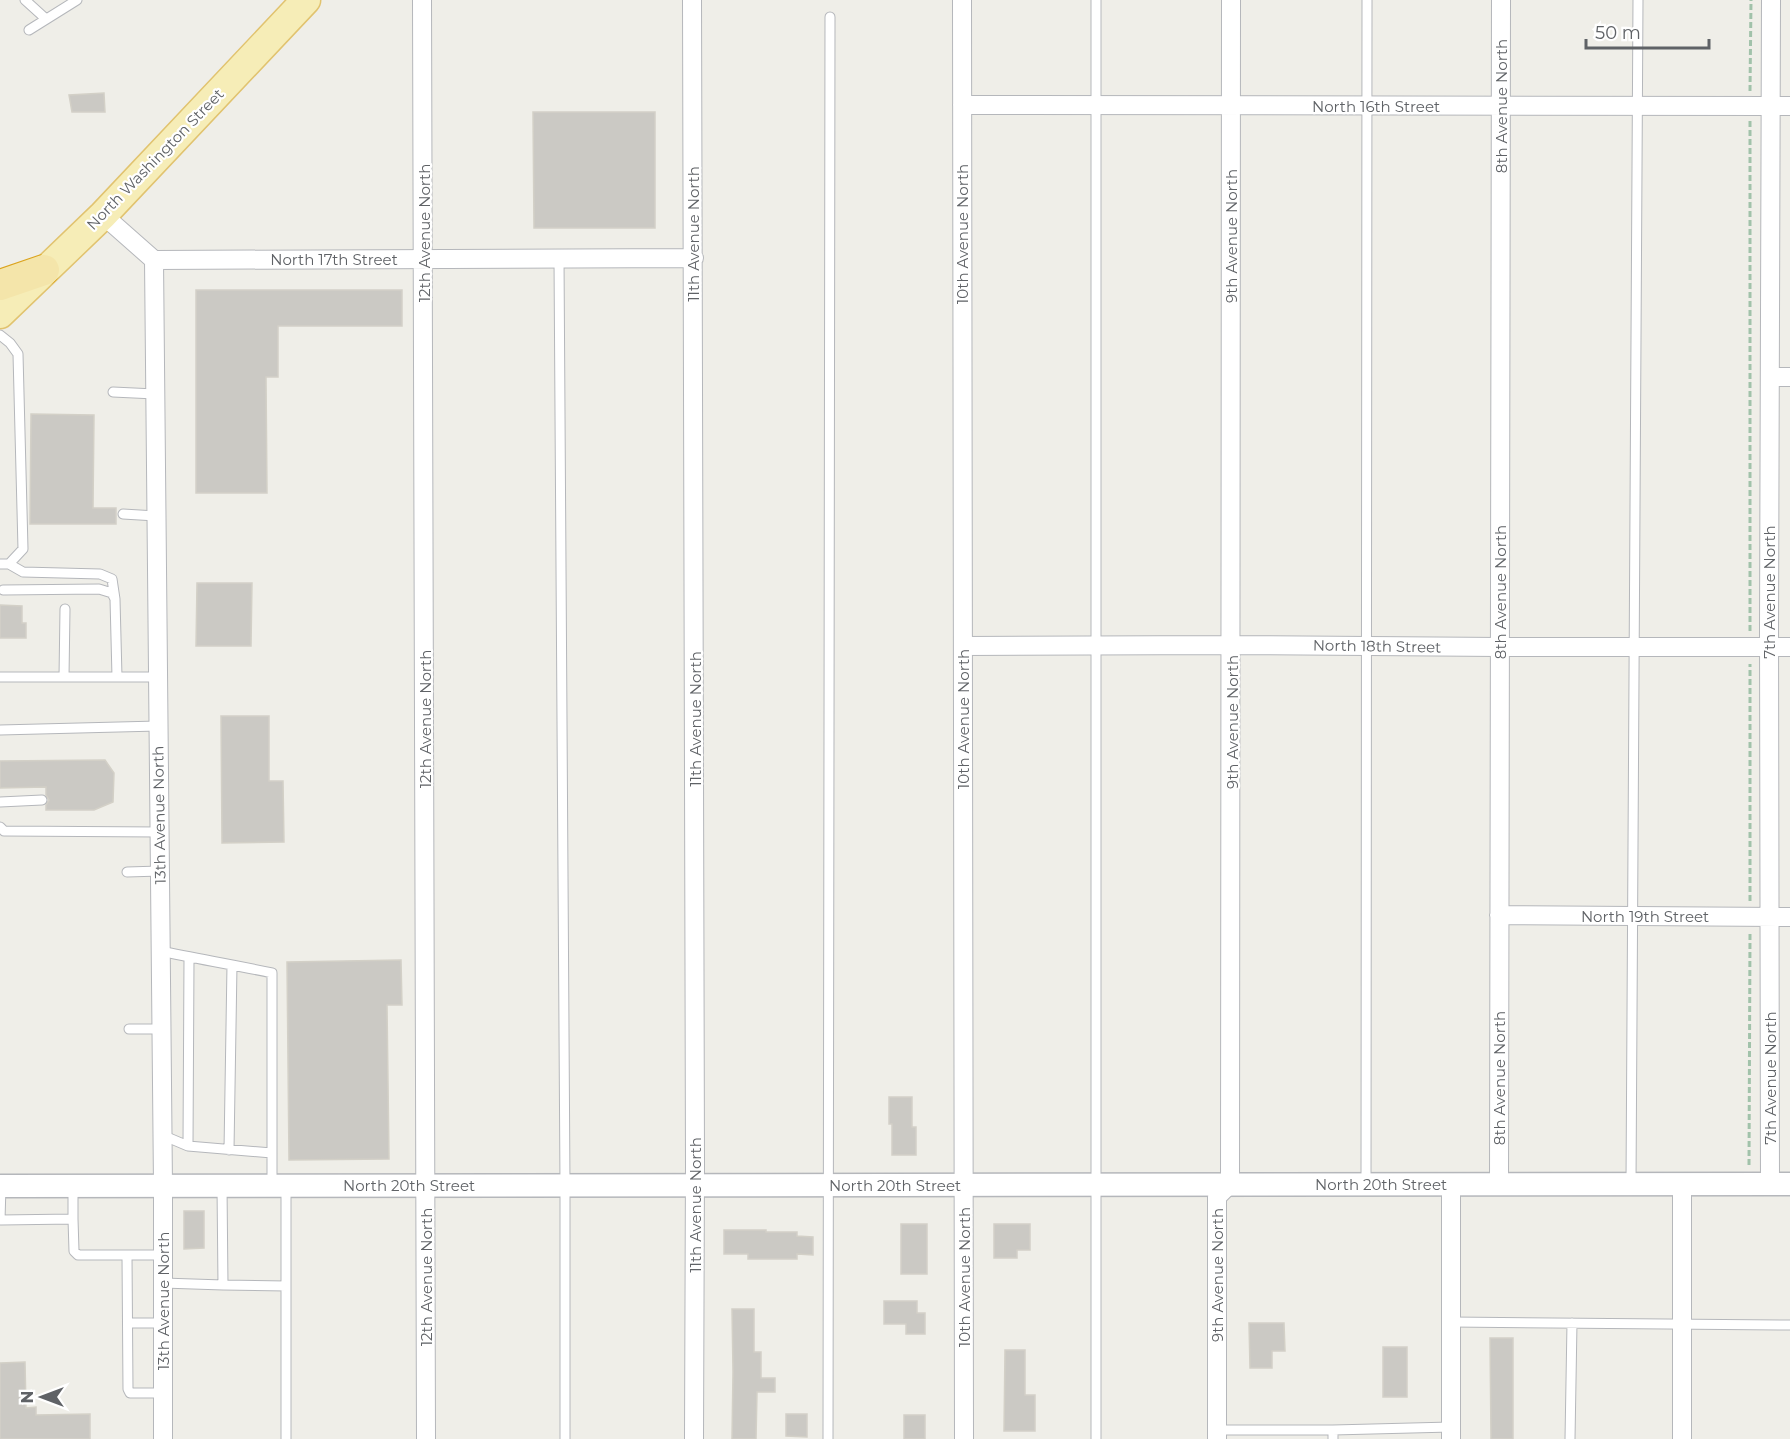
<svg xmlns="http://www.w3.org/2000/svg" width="1790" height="1439" viewBox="0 0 1790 1439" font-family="Montserrat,sans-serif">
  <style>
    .building { fill: #cbc9c4; stroke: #d3d0c7; stroke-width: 1.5 }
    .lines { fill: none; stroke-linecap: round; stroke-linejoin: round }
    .service-casing { stroke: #b5b7bb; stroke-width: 11 }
    .minor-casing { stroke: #b5b7bb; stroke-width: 20 }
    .tertiary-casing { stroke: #b5b7bb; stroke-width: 25 }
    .primary-casing { stroke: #e1c36f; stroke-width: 31 }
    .trunk-casing { stroke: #dba31c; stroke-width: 32 }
    .path { stroke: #a1c2aa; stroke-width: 3; stroke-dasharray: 6 3; stroke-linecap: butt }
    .service { stroke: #fff; stroke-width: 9 }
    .minor { stroke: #fff; stroke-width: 18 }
    .tertiary { stroke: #fff; stroke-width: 22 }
    .primary { stroke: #f6edb7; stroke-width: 28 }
    .trunk { stroke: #f4e5aa; stroke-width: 30 }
    .labels { text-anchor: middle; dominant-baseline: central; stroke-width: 4.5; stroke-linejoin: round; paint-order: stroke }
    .street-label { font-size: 15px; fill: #5f6266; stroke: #fff }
  </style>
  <rect width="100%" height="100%" fill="#efeee8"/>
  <!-- building -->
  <path class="building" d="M104,93L105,112H72L69,95Z
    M533,112H655V228H534Z
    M196,290H402V326H278V377H266L267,493H196Z
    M31,414L94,415L93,508H116V524H30Z
    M197,583H252L251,646H196Z
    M0,605L22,606V623H26V638H0Z
    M221,716H269V781H283L284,842L222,843Z
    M105,760L114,773L113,802L94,810H46V805L49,800L46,795V787L0,788V761Z
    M401,960L402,1005H387L389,1159L289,1160L287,962Z
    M889,1097H912V1127H916V1155H892V1124H889Z
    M184,1211H204V1248L184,1249Z
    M901,1224H927V1274H901Z
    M994,1224H1030V1250H1017V1258H994Z
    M724,1230H766V1232H797V1236L813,1237V1255L797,1254V1259H748V1254H724Z
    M884,1301H917V1313H925V1334H906V1324H884Z
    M732,1309H754V1352H761V1378H775V1392H757L756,1439H732L733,1372Z
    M1249,1323H1284L1285,1351H1272V1368H1250Z
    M1490,1338H1513V1439H1491Z
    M1383,1347H1407V1397H1383Z
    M1005,1350H1025V1395H1035V1431H1004Z
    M25,1362L26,1408L36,1407V1415L90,1414V1439H0V1363Z
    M786,1414H807V1437L786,1436Z
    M904,1415H925V1439H904Z"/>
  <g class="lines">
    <defs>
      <path id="service" d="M25,0L46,19
        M29,30L77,0
        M559,258L565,1185V1439
        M0,335L10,343L18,354L23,549L9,564
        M113,392L155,394
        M123,514L156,516
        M0,564H9L23,572L100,574L112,579L115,599L117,677
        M3,590L99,589L112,593L115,599
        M0,677H158
        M64,677L65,609
        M0,730L158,726
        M0,802L42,800
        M0,827L4,831L159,832
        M127,872L160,871
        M160,951C198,959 235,965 272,973V1186
        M129,1029H161
        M162,1135L188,1146L272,1153
        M188,1146L189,959
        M229,1150L232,965
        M1366,1184L1367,0
        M1631,1184L1638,0
        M222,1186L223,1285L286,1286
        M73,1219L74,1251L78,1255H163
        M0,1220L1,1186
        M1,1220L73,1219V1186
        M127,1256L128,1389L130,1393H163
        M163,1283L223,1285
        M1451,1322L1790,1325
        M128,1323H163
        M1217,1430H1333V1439
        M1333,1430L1451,1427
        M286,1439V1185
        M828,1439L830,17
        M1096,1439V0
        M1570,1439L1572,1323"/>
      <path id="minor" d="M422,0L426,1439
        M692,0L695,1164L694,1439
        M962,0L964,1439
        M962,105L1790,106
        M103,215L154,260L163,1186V1439
        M154,260L694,258
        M1771,377H1790
        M963,646L1232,645L1500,647H1790
        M1499,915L1790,917
        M1499,1184L1501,0
        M1770,1184L1769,629L1771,0
        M1217,1439V1197L1230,1184L1231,0
        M1451,1439V1184
        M1682,1439V1184"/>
      <path id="tertiary" d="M0,1186L1790,1184"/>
      <path id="primary" d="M0,314L103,215L306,0"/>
      <path id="trunk" d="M0,285L44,270"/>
    </defs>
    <!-- service casing -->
    <use href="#service" class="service-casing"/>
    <!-- minor casing -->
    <use href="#minor" class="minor-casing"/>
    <!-- tertiary casing -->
    <use href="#tertiary" class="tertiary-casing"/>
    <!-- primary casing -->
    <use href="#primary" class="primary-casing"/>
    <!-- trunk casing -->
    <use href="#trunk" class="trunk-casing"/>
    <!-- path -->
    <path class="path" d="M1750,91L1751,0
      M1750,631V121
      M1750,901V664
      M1749,1165L1750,934"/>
    <!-- service -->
    <use href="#service" class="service"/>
    <!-- minor -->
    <use href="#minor" class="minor"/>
    <!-- tertiary -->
    <use href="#tertiary" class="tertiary"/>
    <!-- primary -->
    <use href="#primary" class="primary"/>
    <!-- trunk -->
    <use href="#trunk" class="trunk"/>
  </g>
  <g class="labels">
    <!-- street labels -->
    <g class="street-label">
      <text x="1376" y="106">North 16th Street</text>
      <text transform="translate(1501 106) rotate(-90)">8th Avenue North</text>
      <text transform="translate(155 159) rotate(-46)">North Washington Street</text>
      <text transform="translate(424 233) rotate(-90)">12th Avenue North</text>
      <text transform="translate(693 234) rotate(-90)">11th Avenue North</text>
      <text transform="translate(962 234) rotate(-90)">10th Avenue North</text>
      <text transform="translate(1231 236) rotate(-90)">9th Avenue North</text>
      <text x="334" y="259">North 17th Street</text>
      <text transform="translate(1500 592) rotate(-90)">8th Avenue North</text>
      <text transform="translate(1769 592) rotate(-90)">7th Avenue North</text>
      <text transform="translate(1377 646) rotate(1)">North 18th Street</text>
      <text transform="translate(425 719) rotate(-90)">12th Avenue North</text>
      <text transform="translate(695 719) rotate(-90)">11th Avenue North</text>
      <text transform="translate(963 719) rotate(-90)">10th Avenue North</text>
      <text transform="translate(1232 722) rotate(-90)">9th Avenue North</text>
      <text transform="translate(159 815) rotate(-91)">13th Avenue North</text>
      <text x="1645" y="916">North 19th Street</text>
      <text transform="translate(1499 1078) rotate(-90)">8th Avenue North</text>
      <text transform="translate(1770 1078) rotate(-90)">7th Avenue North</text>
      <text x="1381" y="1184">North 20th Street</text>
      <text x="409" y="1185">North 20th Street</text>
      <text x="895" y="1185">North 20th Street</text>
      <text transform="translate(695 1205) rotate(-90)">11th Avenue North</text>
      <text transform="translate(1217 1275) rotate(-90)">9th Avenue North</text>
      <text transform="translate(426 1277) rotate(-90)">12th Avenue North</text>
      <text transform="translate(964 1277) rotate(-90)">10th Avenue North</text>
      <text transform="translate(163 1301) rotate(-90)">13th Avenue North</text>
    </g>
  </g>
  <!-- north arrow -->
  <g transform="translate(42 1397) rotate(270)" stroke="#ffffff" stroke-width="4.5" paint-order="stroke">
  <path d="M0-4.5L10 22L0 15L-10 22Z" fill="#5f6266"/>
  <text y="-9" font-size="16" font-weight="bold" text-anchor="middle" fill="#5f6266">N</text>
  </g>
  <!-- scale -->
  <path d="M1586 39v9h123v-9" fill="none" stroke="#5f6266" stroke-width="3"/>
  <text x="1595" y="39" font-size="18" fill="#5f6266" stroke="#ffffff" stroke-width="4.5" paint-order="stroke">50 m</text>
</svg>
